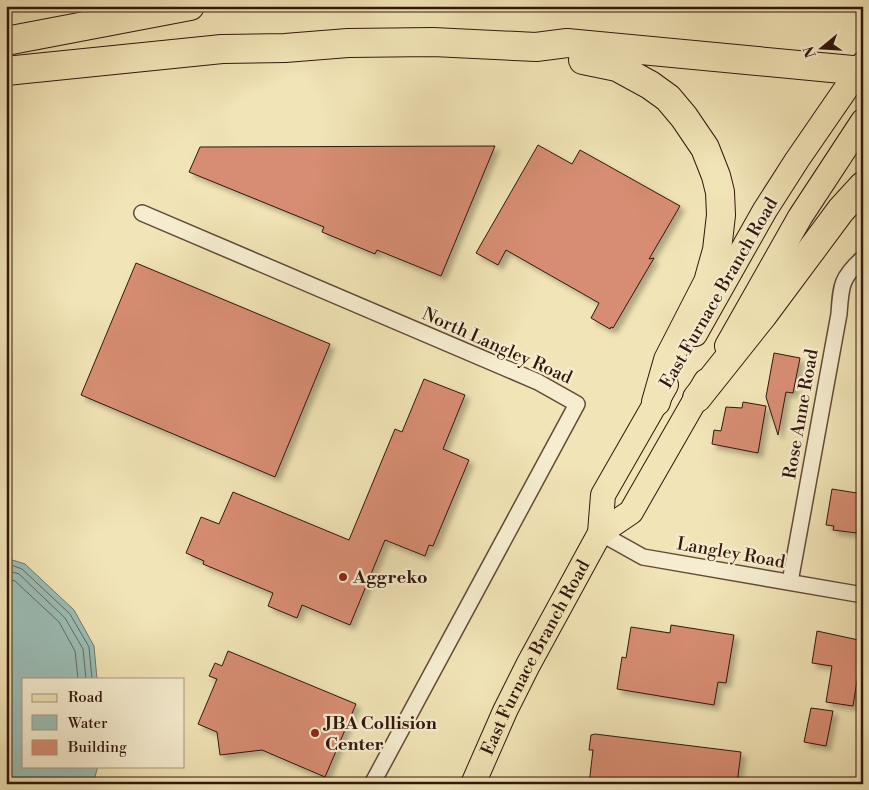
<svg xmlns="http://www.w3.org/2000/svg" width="869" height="790" viewBox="0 0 869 790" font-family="'Libre Bodoni',serif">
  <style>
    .water { fill: #9cbeb5; stroke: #727b71 }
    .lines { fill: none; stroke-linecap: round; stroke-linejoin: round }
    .shore { stroke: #676a60; stroke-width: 1 }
    .building { fill: #d78d73; stroke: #32160c; filter: url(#shadow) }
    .street-casing { stroke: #624a36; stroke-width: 18 }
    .primary-casing { stroke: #32160c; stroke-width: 26 }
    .highway-casing { stroke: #32160c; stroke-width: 30 }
    .street { stroke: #f6edd0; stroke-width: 15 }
    .primary { stroke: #f1e4b6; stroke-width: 24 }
    .highway { stroke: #f1e4b6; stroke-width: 28 }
    .poi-dot { fill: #8f2418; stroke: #f6edd0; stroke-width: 2 }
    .labels { text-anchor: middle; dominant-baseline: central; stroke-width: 4.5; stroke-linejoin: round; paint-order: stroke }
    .street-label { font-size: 18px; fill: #32160c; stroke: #f6edd0 }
    .poi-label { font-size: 18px; font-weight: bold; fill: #32160c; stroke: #f6edd0; text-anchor: start }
  </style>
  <defs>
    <filter id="shadow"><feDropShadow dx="4.5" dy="4.5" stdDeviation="2.5" flood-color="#0004"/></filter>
  </defs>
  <rect width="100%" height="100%" fill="#f1e4b6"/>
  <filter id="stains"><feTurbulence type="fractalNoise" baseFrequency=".004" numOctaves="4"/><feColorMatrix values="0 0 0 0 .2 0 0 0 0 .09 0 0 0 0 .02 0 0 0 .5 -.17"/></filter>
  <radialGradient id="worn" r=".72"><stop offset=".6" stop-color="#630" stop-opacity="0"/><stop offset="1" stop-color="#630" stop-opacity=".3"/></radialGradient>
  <!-- water -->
  <path class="water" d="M6,558L25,564L74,610L94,646L97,679H24V766H98L93,784H6Z"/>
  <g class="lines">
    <!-- shore -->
    <path class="shore" d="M6,563L22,569L70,614L89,647L92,679
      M6,570L19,574L65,618L83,649L86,679
      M6,578L15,581L59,622L75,651L78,679"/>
  </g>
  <!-- building -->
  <path class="building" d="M538,145L572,164L580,150L680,206L649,259L654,258L613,328L611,327L610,329L591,318L599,303L506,250L498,265L476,253Z
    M495,146L441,276L377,250L375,254L322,232L324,227L189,172L200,147Z
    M136,263L330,344L275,477L81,395Z
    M774,353L800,358L793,393L786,392L778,435L766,397Z
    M424,379L465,395L443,449L469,460L433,546L429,545L425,556L385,540L350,625L302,605L297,618L268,606L273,593L203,564L204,561L186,553L201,517L219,524L233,492L349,540L395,429L402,432Z
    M743,402L766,406L758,453L712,444L714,430L721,431L726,407L742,408Z
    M832,489L863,494L859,517L863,518V531L857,530V533L833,530L834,526L826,525Z
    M671,625L734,635L726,683L718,682L714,705L617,689L622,657L626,658L631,627L670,633Z
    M817,631L863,641V665L861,674H858L853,706L826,702L832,666L812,663Z
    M228,651L356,704L325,777L262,750L220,755L217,732L198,724L217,679L209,676L215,663L222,666Z
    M811,708L833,711L826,746L804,742Z
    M595,734L741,752L737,784H589L593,750H589L591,735Z"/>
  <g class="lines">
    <defs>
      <path id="street" d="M142,213L538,382L577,404L372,784
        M600,533L643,557L863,595
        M790,582L839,314C841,285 841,278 863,258"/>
      <g id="primary">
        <path d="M695,334L765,210L797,160L863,64"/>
        <path d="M727,346L800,217L863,121"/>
        <path d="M600,533L631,512L706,381"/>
        <path id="s1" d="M473,784L505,711L528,665L600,533L603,495L666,385"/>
      </g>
      <path id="highway" d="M6,41L190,6
        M583,60L617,67L650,85L668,98L684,117L705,148L716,176L720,192L721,215L717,250L708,282L668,360L656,402
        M6,71L222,49L285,48L348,43L433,42L536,47L567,43L863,71
        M697,398L763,315L841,210L863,186"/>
    </defs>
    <!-- street casing -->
    <use href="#street" class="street-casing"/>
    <!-- primary casing -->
    <use href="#primary" class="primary-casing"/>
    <!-- highway casing -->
    <use href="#highway" class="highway-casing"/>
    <!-- street -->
    <use href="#street" class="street"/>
    <!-- primary -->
    <use href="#primary" class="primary"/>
    <!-- highway -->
    <use href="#highway" class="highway"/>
  </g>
  <!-- markers -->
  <g class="poi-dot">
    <circle cx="343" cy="577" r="5"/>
    <circle cx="315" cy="733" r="5"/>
  </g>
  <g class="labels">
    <!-- street labels -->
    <g class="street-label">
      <text transform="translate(719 293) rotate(-60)">East Furnace Branch Road</text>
      <text transform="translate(497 346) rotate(24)">North Langley Road</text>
      <text transform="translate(801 414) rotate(-80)">Rose Anne Road</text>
      <text transform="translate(731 553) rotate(10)">Langley Road</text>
      <text stroke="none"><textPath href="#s1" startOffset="141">East Furnace Branch Road</textPath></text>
    </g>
    <!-- poi labels -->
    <g class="poi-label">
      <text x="353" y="577">Aggreko</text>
      <text x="325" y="723">JBA Collision<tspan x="325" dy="21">Center</tspan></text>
    </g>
  </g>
  <!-- margin -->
  <rect width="869" height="790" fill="none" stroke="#f1e4b6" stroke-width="25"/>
  <rect x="8" y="8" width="854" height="775" fill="none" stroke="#32160c" stroke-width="2.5"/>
  <rect x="12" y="12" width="844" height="765" fill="none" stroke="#32160c"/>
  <!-- legend -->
  <rect x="22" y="678" width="162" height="90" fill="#f6edd0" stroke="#a89782"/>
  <rect x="32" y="694" width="25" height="8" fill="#f1e4b6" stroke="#a89782"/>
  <text x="68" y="702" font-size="15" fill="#32160c">Road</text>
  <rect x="32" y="715" width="25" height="15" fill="#9cbeb5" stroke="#a89782"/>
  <text x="68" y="728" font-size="15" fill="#32160c">Water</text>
  <rect x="32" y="740" width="25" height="15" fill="#d78d73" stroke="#a89782"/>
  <text x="68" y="752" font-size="15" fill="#32160c">Building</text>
  <!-- north arrow -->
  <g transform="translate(822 48) rotate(252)" stroke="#f6edd0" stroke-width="4" paint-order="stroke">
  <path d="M0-4L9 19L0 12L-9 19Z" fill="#32160c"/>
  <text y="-8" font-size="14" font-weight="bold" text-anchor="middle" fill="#32160c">N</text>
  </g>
  <rect width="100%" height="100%" filter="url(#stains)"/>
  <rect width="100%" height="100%" fill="url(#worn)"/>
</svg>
